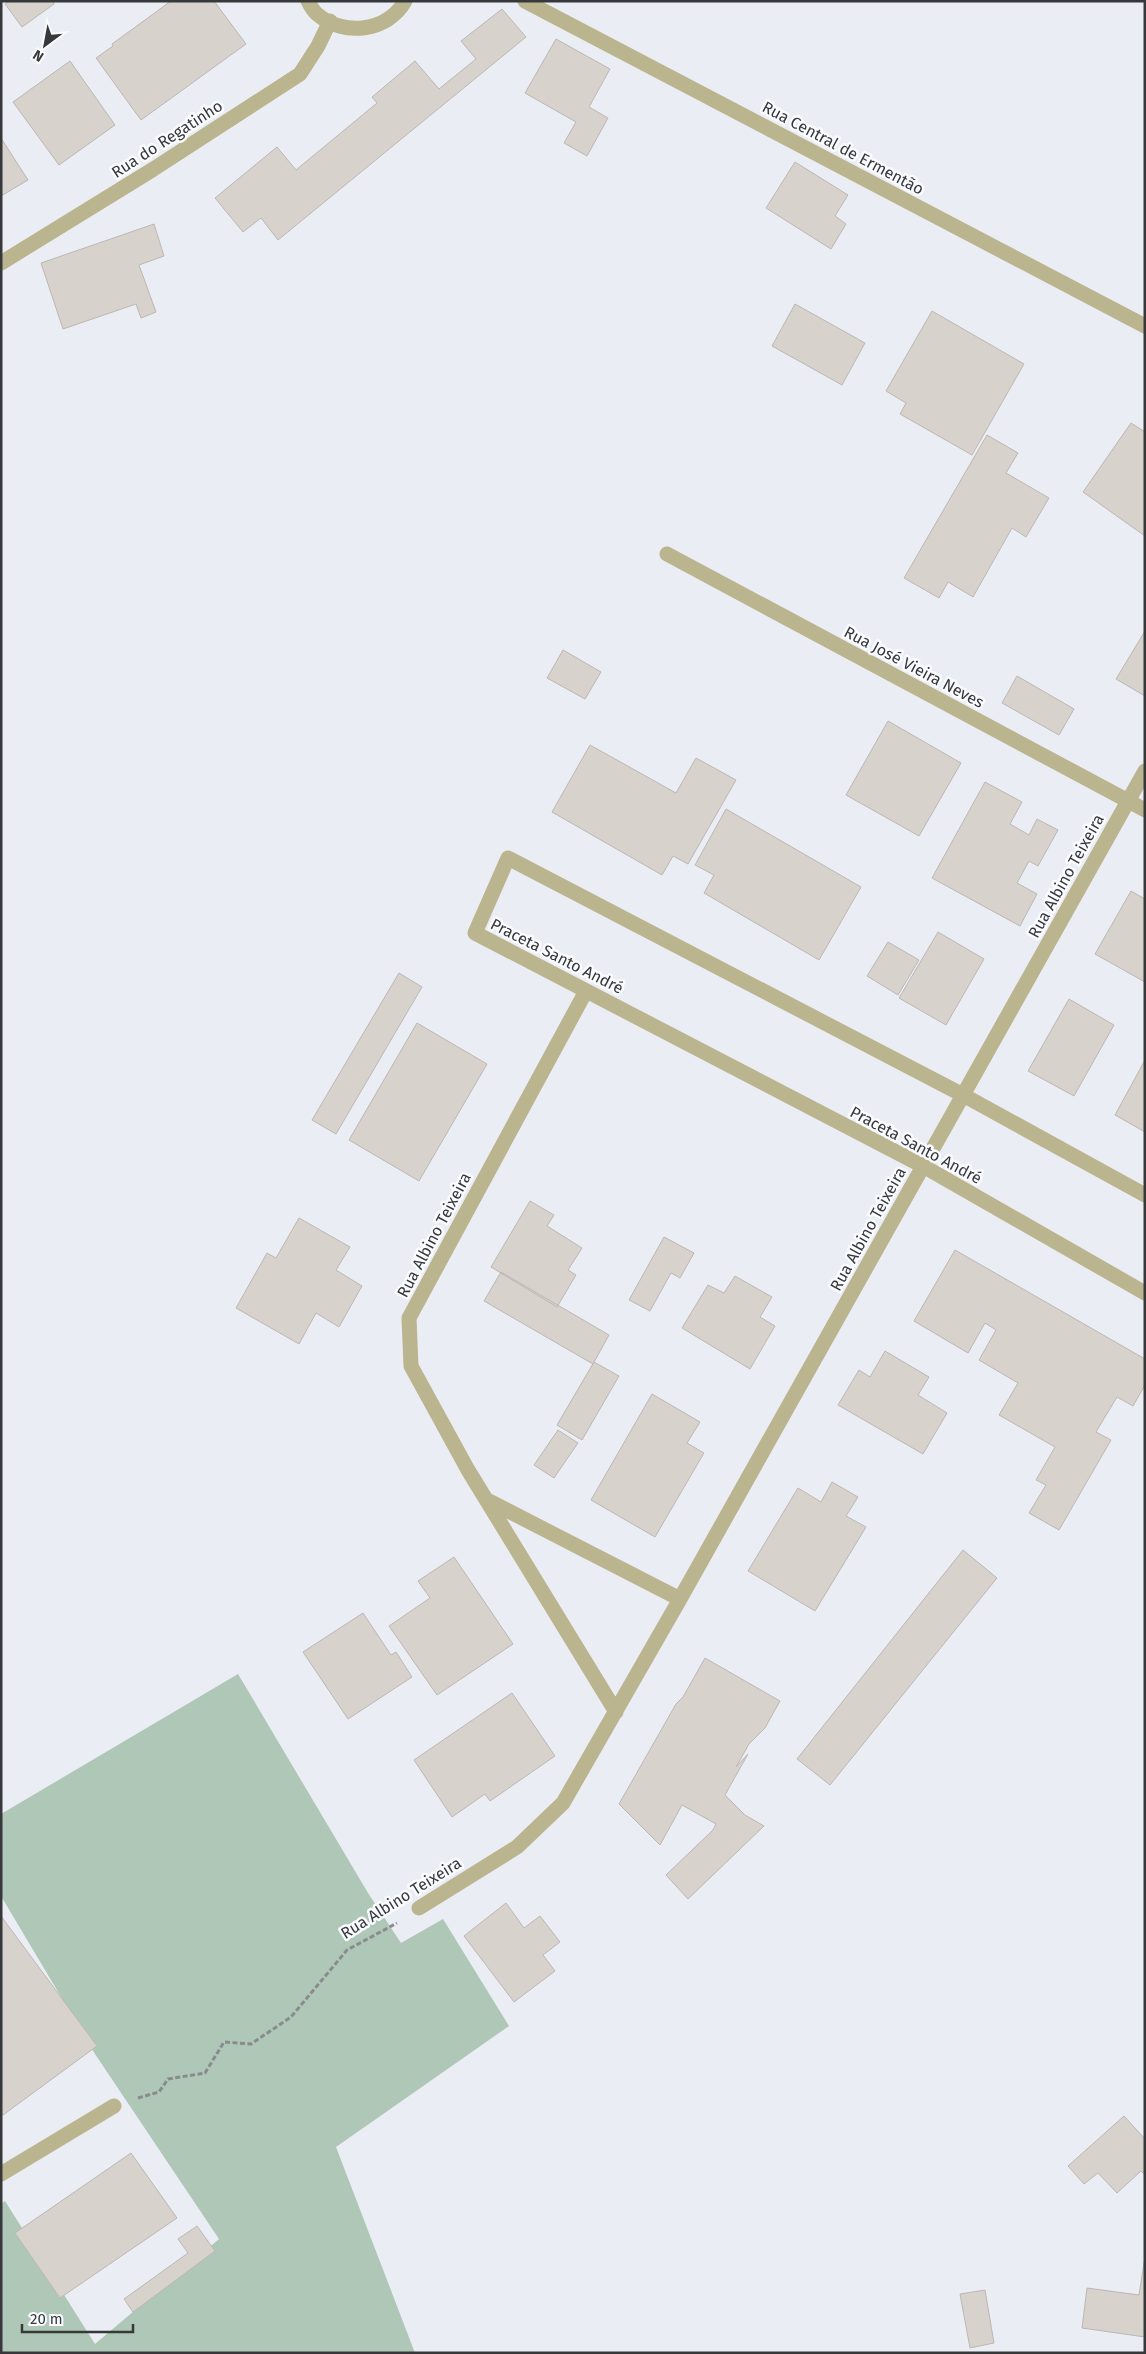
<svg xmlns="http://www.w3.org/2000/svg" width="1146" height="2354" viewBox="0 0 1146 2354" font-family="'Fira Sans',sans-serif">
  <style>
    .green { fill: #aec7b6 }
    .building { fill: #d8d2cd; stroke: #bdb7b3 }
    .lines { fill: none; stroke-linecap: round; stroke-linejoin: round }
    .path { stroke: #898b8f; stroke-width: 3; stroke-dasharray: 5 2.5; stroke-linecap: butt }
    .minor { stroke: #bab48f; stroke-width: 15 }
    .tertiary { stroke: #bab48f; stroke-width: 15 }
    .labels { text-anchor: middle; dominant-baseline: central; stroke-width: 5; stroke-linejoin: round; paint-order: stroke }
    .street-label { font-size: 16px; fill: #37383a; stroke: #f9fbff }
  </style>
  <rect width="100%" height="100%" fill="#ebedf4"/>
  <!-- green -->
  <path class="green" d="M238,1674L368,1893L401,1943L443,1919L509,2026L336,2147L415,2353H1V2204L5,2201L95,2344L219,2239L95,2054L1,1896V1814Z"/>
  <!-- building -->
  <path class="building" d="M10,1H53L54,4L22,27L5,4Z
    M171,1H214L246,44L141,120L96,58L113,46L112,44Z
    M502,9L526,37L278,240L261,218L243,232L215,198L277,147L296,170L377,103L372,97L415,61L439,89L476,59L461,41Z
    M556,39L610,69L589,107L608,118L587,156L564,143L576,122L525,93Z
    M70,61L115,125L59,165L13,102Z
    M1,138L28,180L1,196Z
    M795,162L848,195L835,216L846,224L831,249L766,208Z
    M154,224L164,256L139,265L156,312L141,318L136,304L63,329L41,263Z
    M795,304L865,343L842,385L772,346Z
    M932,311L1024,364L972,455L900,414L906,403L886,391Z
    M1131,423L1145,432V536L1083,492Z
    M987,435L1018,453L1006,473L1049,498L1026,537L1012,528L973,597L948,582L939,598L904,578Z
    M1145,631V696L1116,679Z
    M563,650L601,672L585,699L547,678Z
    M1017,676L1074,709L1059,735L1002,703Z
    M888,721L961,763L919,836L846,795Z
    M590,745L676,793L696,758L736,780L688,864L673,856L662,875L552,812Z
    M985,782L1022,802L1010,824L1029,835L1037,819L1058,830L1038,866L1029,861L1017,883L1037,894L1020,926L932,878Z
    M726,809L861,887L819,960L704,893L714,875L695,865Z
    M1131,891L1145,899V982L1095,954Z
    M938,932L984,959L946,1025L899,998Z
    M888,942L919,960L898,995L867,976Z
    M399,973L422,987L336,1134L312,1120Z
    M1069,999L1114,1025L1074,1096L1028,1071Z
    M417,1023L487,1064L419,1181L349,1140Z
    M1145,1060V1132L1115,1115Z
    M530,1201L554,1215L547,1226L582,1248L568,1270L576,1275L557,1307L491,1267Z
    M299,1218L350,1247L336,1270L362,1286L339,1327L316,1313L299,1344L236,1308L267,1253L276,1258Z
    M664,1237L694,1253L680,1278L671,1273L650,1311L629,1300Z
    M955,1250L1145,1359V1385L1133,1406L1117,1397L1096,1432L1111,1440L1059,1530L1029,1513L1046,1485L1036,1480L1055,1447L999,1415L1018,1383L979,1360L996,1330L985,1323L968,1353L914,1321Z
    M501,1272L609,1335L593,1364L484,1301Z
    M735,1276L772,1297L760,1317L775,1326L750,1369L682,1328L708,1285L724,1293Z
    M885,1351L929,1377L918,1395L947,1413L923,1454L838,1405L859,1370L870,1377Z
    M594,1362L619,1376L582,1440L557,1425Z
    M652,1394L700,1422L687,1443L704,1453L655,1537L591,1500Z
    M558,1430L578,1443L554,1478L534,1465Z
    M832,1482L858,1497L846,1516L866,1527L815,1611L748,1571L798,1488L821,1502Z
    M963,1550L997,1578L830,1785L797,1759Z
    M454,1557L513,1644L437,1695L389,1626L430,1598L418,1581Z
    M363,1613L391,1655L396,1652L412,1677L348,1719L303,1652Z
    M705,1658L780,1701L765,1728L749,1744L736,1767L748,1754L725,1795L745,1815L764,1826L688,1899L666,1875L713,1830L716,1824L682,1805L660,1845L619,1804L676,1704L683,1697Z
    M512,1693L555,1756L490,1801L485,1794L452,1817L414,1760Z
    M506,1903L524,1928L540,1916L560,1942L543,1955L555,1971L514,2002L464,1936Z
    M1,1916L97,2046L3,2115L1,2113Z
    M1124,2116L1145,2139V2175L1141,2171L1117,2193L1098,2173L1084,2184L1068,2166Z
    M131,2153L177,2218L60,2298L15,2233Z
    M197,2226L215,2251L133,2312L124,2299L188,2253L178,2239Z
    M1145,2257V2337L1082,2328L1087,2288L1139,2295Z
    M985,2290L994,2343L970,2348L960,2294Z"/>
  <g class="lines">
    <!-- path -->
    <path class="path" d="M138,2098L159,2092L168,2079L205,2073L224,2042L251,2044L291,2017L347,1950L397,1923"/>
    <!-- minor -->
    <path class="minor" d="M667,554L1145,810
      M586,991L409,1318L411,1366L468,1470L616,1712
      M1145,1195L963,1095L508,858L475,933L923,1166L1145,1293
      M487,1500L680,1599
      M419,1908L517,1847L563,1803L680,1599L1145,771
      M1,2174L114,2106"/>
    <!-- tertiary -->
    <path class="tertiary" d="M308,1C310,5 313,11 317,14C343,37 388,32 405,1
      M525,1L1145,326
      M1,263L152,170L300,74L318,46L330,21"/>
  </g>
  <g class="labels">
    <!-- street labels -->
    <g class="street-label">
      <text transform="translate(167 139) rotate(-33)">Rua do Regatinho</text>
      <text transform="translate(843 148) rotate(28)">Rua Central de Ermentão</text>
      <text transform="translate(914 667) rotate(28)">Rua José Vieira Neves</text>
      <text transform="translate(1066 876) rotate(-61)">Rua Albino Teixeira</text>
      <text transform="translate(557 956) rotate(27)">Praceta Santo André</text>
      <text transform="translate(916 1145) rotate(28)">Praceta Santo André</text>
      <text transform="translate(868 1229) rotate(-61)">Rua Albino Teixeira</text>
      <text transform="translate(434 1235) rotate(-62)">Rua Albino Teixeira</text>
      <text transform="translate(401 1898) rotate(-32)">Rua Albino Teixeira</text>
    </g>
  </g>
  <!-- border -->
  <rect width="1146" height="2354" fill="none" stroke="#37383a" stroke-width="5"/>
  <!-- north arrow -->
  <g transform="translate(45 45) rotate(212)" stroke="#f9fbff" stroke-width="4" paint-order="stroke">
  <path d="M0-4L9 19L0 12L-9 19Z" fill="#37383a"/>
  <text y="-8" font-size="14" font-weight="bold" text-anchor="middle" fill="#37383a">N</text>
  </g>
  <!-- scale -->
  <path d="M22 2324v8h111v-8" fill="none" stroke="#37383a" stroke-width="2.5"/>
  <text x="30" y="2324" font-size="15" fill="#37383a" stroke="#f9fbff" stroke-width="4" paint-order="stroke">20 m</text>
</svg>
